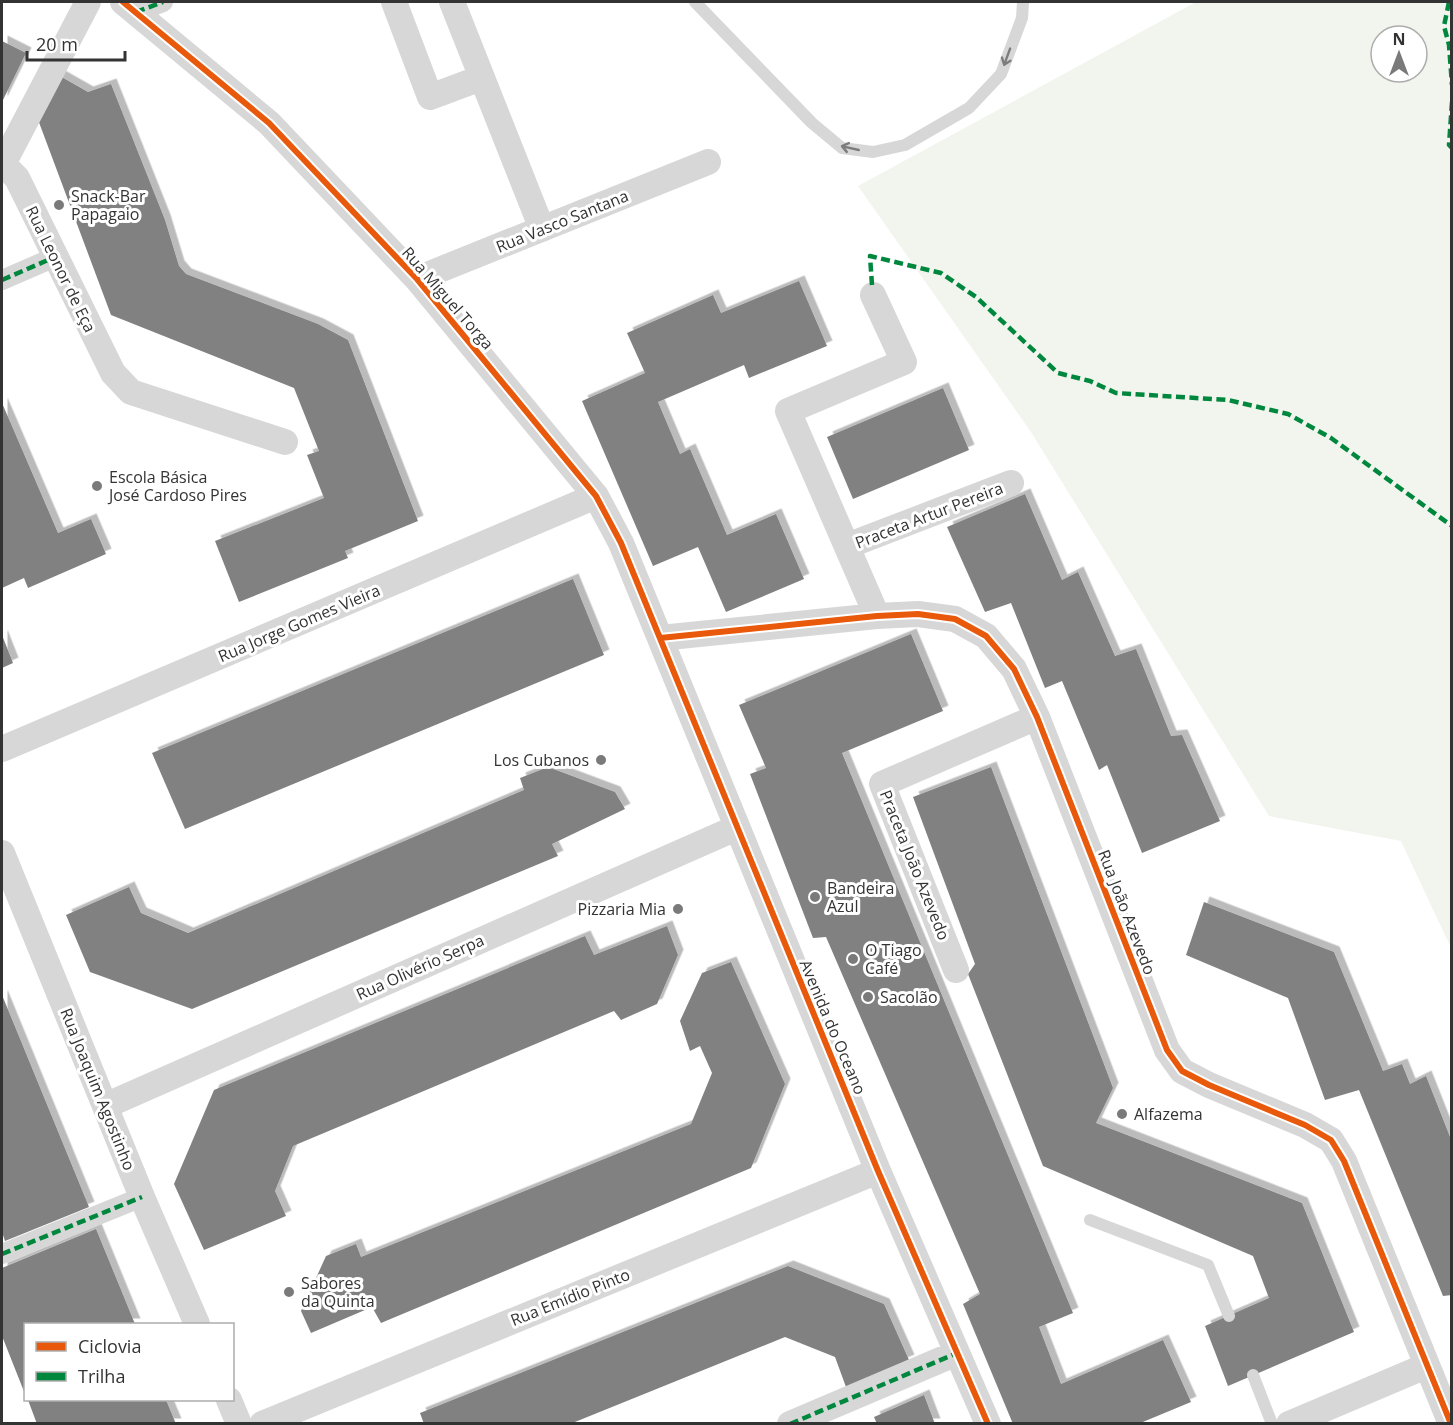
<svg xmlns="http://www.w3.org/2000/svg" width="1453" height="1425" viewBox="0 0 1453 1425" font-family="'Open Sans',sans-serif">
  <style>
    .green { fill: #f1f5ed; fill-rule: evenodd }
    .building { fill: #818181; filter: url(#shadow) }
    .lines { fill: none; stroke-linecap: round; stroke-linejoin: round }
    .service { stroke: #d7d7d7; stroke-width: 12 }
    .pedestrian { stroke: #d7d7d7; stroke-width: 20 }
    .minor { stroke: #d7d7d7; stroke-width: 26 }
    .quiet { stroke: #00873e; stroke-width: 4.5; stroke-dasharray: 9 4.5; stroke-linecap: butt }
    .cycleway-casing { stroke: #fff; stroke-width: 10 }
    .cycleway { stroke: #e8590c; stroke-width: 6 }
    .oneway { stroke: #7d7d7d }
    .poi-dot { fill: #7a7a7a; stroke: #fff; stroke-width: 2 }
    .labels { text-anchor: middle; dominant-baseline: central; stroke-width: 6; stroke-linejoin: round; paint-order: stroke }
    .poi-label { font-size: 16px; fill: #333; stroke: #fff; text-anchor: start }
    .street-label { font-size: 16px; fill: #333; stroke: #fff }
  </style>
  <defs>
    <filter id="shadow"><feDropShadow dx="5.5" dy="-5.5" stdDeviation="0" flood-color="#0004"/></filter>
  </defs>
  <rect width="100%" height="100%" fill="#fff"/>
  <!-- green -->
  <path class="green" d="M1196,2H1451V948L1401,841L1269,816L1031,432L858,186ZM1381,36H1417V72H1381Z"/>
  <!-- building -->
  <path class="building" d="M2,41L26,53L2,102Z
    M58,75L88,92L111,84L165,220L179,266L186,274L318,324L348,340L418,521L345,551L348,558L239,602L215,541L324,498L307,455L319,451L294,388L111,315L37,117Z
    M799,281L827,346L749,378L744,365L658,402L680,454L690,449L727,535L776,514L804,579L726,612L698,547L653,566L582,401L645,373L627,333L713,295L721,313Z
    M943,388L969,450L853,499L827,437Z
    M2,403L58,533L91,519L106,554L28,588L24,578L2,588Z
    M1025,494L1062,580L1078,572L1115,656L1136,649L1171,736L1182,735L1220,821L1142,853L1107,765L1099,770L1062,681L1045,688L1011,603L985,612L947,527Z
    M573,579L604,655L185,829L152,753Z
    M911,634L943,711L842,753L1073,1313L1039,1327L1061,1384L1163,1340L1191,1402L1138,1424H1013L963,1304L980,1294L826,937L813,938L750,774L766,768L739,705Z
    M2,635L13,663L2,668Z
    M548,767L615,792L625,809L552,844L558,856L192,1009L90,972L66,915L129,887L141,913L188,933L524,790L520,778Z
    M991,767L1113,1088L1096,1123L1302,1203L1354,1332L1228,1386L1205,1326L1269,1298L1253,1256L1043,1166L968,974L975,964L913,797Z
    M1204,902L1334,952L1383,1071L1402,1064L1410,1084L1426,1076L1452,1142V1295L1443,1296L1359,1090L1325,1100L1288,998L1186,955Z
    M667,926L678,955L657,1004L621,1020L614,1011L293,1146L275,1191L286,1216L204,1250L174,1184L214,1090L585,936L594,955Z
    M731,962L785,1084L751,1168L381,1323L372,1307L311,1333L301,1311L326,1256L356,1244L361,1257L691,1124L712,1073L700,1046L690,1051L680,1021L702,973Z
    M2,995L89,1207L5,1241L2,1232Z
    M96,1229L135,1324H26L25,1394L2,1336V1268Z
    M788,1266L884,1304L909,1360L846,1387L835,1357L785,1337L570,1424H424L420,1413Z
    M924,1395L935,1424H877L874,1417Z
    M28,1400H166L176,1424H37Z"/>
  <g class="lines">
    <!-- service -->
    <path class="service" d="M695,2L812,123L842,148L873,152L905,145L969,108L1001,74L1022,18L1023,2
      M1090,1220L1208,1265L1229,1316
      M1253,1375L1272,1424"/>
    <!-- pedestrian -->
    <path class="pedestrian" d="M136,12L163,2
      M2,280L55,257
      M2,1254L142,1197"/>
    <!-- minor -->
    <path class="minor" d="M88,2L3,164L17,178L113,373L131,392L285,442
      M123,2L269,123L417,279L596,496L621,543L878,1171L988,1424
      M394,2L430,97L481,78
      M452,2L542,229
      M417,279L708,162
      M873,295L904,362L788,411L877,616
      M847,546L1011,483
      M660,638L877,616L918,614L955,619L986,636L1014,669L1037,717L1167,1050L1182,1071L1209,1085L1305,1125L1331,1140L1344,1161L1451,1424
      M2,749L596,496
      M2,853L142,1197L197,1324
      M956,970L882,784L1037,717
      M105,1106L736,828
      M229,1400L239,1424
      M262,1424L878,1171
      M790,1424L957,1353
      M1289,1424L1426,1366"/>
    <!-- quiet -->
    <path class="quiet" d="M1449,2L1444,26L1449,45L1452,85
      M136,12L163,2
      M1452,102L1449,145L1452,148
      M2,280L55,257
      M872,285L870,256L941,273L976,297L1058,373L1090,381L1116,393L1228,400L1288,414L1331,438L1452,526
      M2,1254L142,1197
      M790,1424L957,1353"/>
    <defs>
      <path id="cycleway" d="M123,2L269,123L417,279L596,496L621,543L878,1171L988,1424
        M660,638L877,616L918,614L955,619L986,636L1014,669L1037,717L1167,1050L1182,1071L1209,1085L1305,1125L1331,1140L1344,1161L1451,1424"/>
    </defs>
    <!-- cycleway casing -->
    <use href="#cycleway" class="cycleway-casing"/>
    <!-- cycleway -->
    <use href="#cycleway" class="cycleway"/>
  </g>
  <!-- one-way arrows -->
  <defs><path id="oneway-shaft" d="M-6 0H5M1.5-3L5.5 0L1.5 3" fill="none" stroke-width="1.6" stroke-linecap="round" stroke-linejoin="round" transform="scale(1.5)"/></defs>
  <g class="oneway">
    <use href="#oneway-shaft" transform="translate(1007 57) rotate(110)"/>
    <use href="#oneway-shaft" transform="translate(850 148) rotate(-167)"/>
  </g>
  <!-- markers -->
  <g class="poi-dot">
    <circle cx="59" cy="205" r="6"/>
    <circle cx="97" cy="486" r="6"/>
    <circle cx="601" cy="760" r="6"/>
    <circle cx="815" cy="897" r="6"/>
    <circle cx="678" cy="909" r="6"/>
    <circle cx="853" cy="959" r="6"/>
    <circle cx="868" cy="997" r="6"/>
    <circle cx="1122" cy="1114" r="6"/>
    <circle cx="289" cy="1292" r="6"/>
  </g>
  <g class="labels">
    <!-- poi labels -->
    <g class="poi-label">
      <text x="71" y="196">Snack-Bar<tspan x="71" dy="18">Papagaio</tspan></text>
      <text x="109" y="477">Escola Básica<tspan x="109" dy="18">José Cardoso Pires</tspan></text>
      <text x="589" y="760" text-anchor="end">Los Cubanos</text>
      <text x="827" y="888">Bandeira<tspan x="827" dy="18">Azul</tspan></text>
      <text x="666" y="909" text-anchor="end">Pizzaria Mia</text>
      <text x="865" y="950">O Tiago<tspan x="865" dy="18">Café</tspan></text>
      <text x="880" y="997">Sacolão</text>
      <text x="1134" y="1114">Alfazema</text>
      <text x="301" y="1283">Sabores<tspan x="301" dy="18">da Quinta</tspan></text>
    </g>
    <!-- street labels -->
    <g class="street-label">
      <text transform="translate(562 221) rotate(-22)">Rua Vasco Santana</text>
      <text transform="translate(61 269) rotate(64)">Rua Leonor de Eça</text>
      <text transform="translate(448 298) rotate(49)">Rua Miguel Torga</text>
      <text transform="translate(929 515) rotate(-21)">Praceta Artur Pereira</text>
      <text transform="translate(299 623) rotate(-23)">Rua Jorge Gomes Vieira</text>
      <text transform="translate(915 865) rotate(68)">Praceta João Azevedo</text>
      <text transform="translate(1127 912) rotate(69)">Rua João Azevedo</text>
      <text transform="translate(420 967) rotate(-24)">Rua Olivério Serpa</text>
      <text transform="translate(833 1027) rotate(67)">Avenida do Oceano</text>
      <text transform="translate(98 1089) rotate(68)">Rua Joaquim Agostinho</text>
      <text transform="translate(570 1297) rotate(-22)">Rua Emídio Pinto</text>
    </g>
  </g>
  <!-- border -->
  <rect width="1453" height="1425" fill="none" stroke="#333333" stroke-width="6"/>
  <!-- legend -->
  <rect x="24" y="1323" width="210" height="78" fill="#ffffff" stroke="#adadad" stroke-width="1.5"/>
  <rect x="36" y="1342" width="30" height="9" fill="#e8590c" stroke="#adadad" stroke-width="1.5"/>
  <text x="78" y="1353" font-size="18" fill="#333333">Ciclovia</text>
  <rect x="36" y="1372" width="30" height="9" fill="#00873e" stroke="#adadad" stroke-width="1.5"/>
  <text x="78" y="1383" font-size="18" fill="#333333">Trilha</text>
  <!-- north arrow -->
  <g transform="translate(1399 54)"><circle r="28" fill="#ffffff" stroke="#adadad" stroke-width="1.5"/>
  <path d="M0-4.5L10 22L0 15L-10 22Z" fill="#7a7a7a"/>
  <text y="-9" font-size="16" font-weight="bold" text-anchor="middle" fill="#333333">N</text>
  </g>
  <!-- scale -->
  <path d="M27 51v9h98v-9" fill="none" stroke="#333333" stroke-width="3"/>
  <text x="36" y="51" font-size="18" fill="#333333" stroke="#ffffff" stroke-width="4.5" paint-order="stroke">20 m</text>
</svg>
